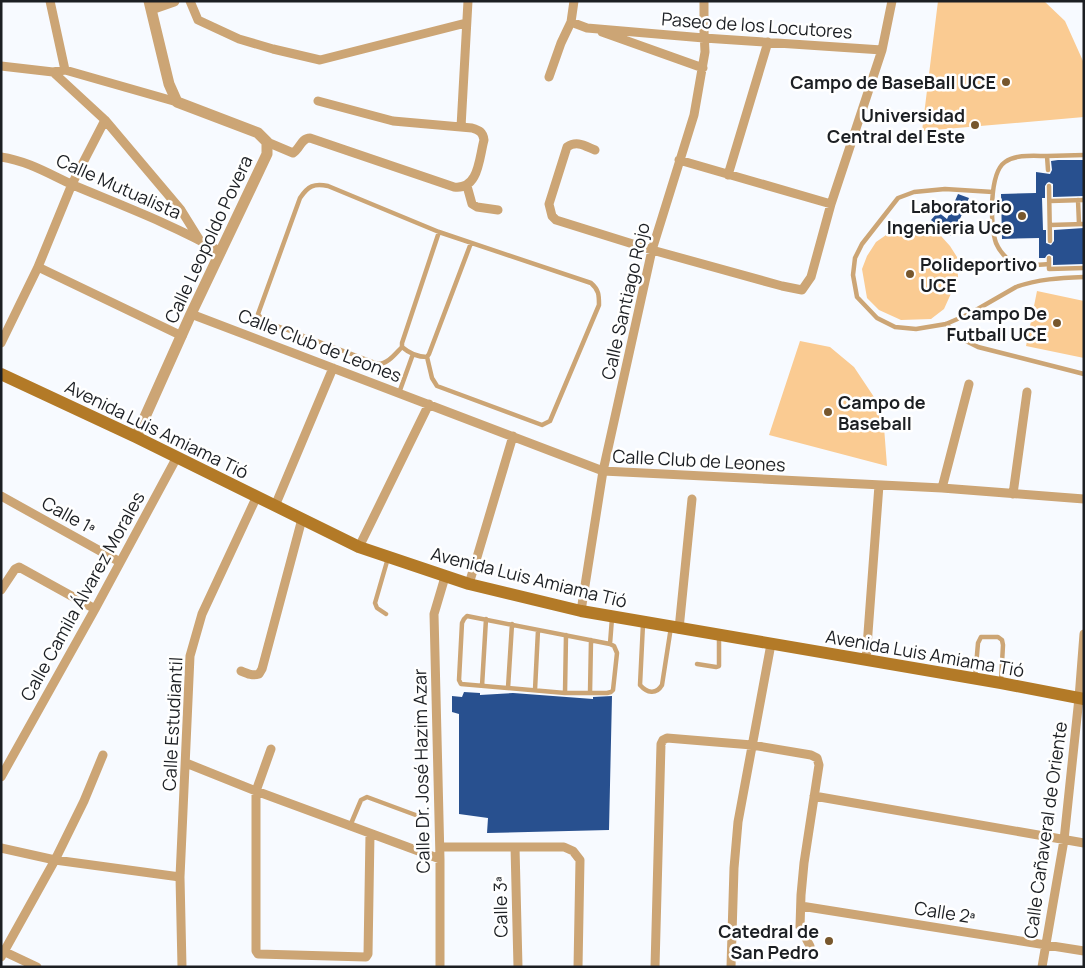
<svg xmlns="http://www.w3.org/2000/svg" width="1085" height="968" viewBox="0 0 1085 968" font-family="Manrope,sans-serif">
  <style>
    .green { fill: #facb92 }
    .building { fill: #28508f }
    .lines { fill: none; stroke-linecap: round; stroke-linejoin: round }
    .service { stroke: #cca575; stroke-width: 4.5 }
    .minor { stroke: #cca575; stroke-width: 9 }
    .tertiary { stroke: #cca575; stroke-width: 11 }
    .secondary { stroke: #b37a27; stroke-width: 12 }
    .poi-dot { fill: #77572d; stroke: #fff; stroke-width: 2 }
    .labels { text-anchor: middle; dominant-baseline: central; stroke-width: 5; stroke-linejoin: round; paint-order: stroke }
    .street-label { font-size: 18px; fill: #1c1f23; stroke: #fff }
    .poi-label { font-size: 18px; font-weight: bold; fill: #1c1f23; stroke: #fff; text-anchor: end }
  </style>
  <rect width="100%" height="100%" fill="#f7faff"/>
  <!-- green -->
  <path class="green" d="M938,1H1044L1065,21L1083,61L1084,117L922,131Z
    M904,226L925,229L941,236L950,246L957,257L958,278L944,309L931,319L901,320L879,310L867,298L862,269L867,256L876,242L889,233Z
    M1037,291L1084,301V358L1026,346Z
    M800,341L830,347L854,367L874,397L884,427L887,466L769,435Z"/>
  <!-- building -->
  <path class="building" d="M1058,160H1084V196L1053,197V184L1049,182L1047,183L1045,186V198H1042L1043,230H1046V243L1051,245L1054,241V230L1084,228V264L1053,265V256L1049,254L1047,255L1045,258H1039V238L1002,239L1001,194L1036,193V172L1050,174L1052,170L1051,161Z
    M958,194L969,198L956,228L950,236L931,220L938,212L947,219Z
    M464,692L480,693V695L513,693L593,699V697L612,696L609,830L487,833L488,818L459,814V714L452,712V696L462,697Z"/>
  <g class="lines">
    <!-- service -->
    <path class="service" d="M1047,156C1034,156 1016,154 1005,162C989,173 990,226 996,243C999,250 1003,255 1008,259C1020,268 1035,265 1049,264
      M1048,170L1047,156L1084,155
      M1049,186L1050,241
      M993,192L945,189L914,192L898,198L862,244L855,258L853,275L857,297L877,318L895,327L916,329L946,324L969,314L1016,287C1038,279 1060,278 1084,277
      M1078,200L1079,224H1080
      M1050,201L1084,200
      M1050,225L1084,224
      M439,232L402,343V347C409,353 418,357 427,357L429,354L471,243
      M1049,258V269L1084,268
      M946,324L964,340L978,347L1084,374
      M402,347C395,354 388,364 378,364L269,323L261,318L258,314L300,198C308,186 314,183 328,186L439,232L591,283C599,290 599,295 599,305L550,421L542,425L437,386L432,378L427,357
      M399,393L413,354
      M386,614L377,608L375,603L388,558
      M467,616L610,644L614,646L617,653L613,690L611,692L607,693H565L461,684L459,680L462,623L464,619Z
      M643,624L640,685C647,693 656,695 662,685L671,627
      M610,644L612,618
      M697,664L716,667L719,666V637
      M975,678L978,643L981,637H998L1002,640L1003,645L1001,681
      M482,686L486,619
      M508,688L512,624
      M535,690L538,630
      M565,693L566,635
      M590,693L591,640
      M350,826L361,800L367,797L421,817"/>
    <!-- minor -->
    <path class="minor" d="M50,1L65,70
      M190,1L198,20L239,39L273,49L320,60L466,23
      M571,22L587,28L704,38L882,50
      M602,32L703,68
      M1,66L53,72L65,70L177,102
      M53,72L105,120L181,210L199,239
      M549,77L561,43L571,22L574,1
      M461,127L468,1
      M267,142L293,153C300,149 301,138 310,138L454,187C479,190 479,158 484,140C483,132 479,130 472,128L393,121L318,101
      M595,150C585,146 577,140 567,147L549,204L552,216L556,220L652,250L782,286L802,290L811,277L831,204L882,50L892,1
      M1,157C28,161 49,174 73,185C123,206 174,225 221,252
      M679,160L831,204
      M728,175L768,42
      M467,186L472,204L477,207L498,210
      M38,267L182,336
      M191,314L603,471L942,488L1084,499
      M1,343L38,267L72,184L105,120
      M942,488L969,384
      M1013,494L1027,392
      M1,496L120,562
      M275,506L333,368
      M359,547L429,404
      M469,584L513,436
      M1,590L15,569L19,567L95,609
      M581,611L603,471L652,250L694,115L705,52L704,31V1
      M679,629L692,499
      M866,660L879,485
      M241,671C248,674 253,676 259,674L262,669L302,519
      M271,749L256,791V951L258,954L366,957L368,954L370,834
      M186,763L256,791L440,859
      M1,777L95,609L177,457
      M814,796L1084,843
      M440,847H564L573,851L580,860L578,967
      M515,847L518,967
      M1,848L55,860L180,877
      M801,906L1084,951
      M1,950L37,967
      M1,957L55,860L84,801L103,755
      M182,967L180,877L190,656L202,614L257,496
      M440,967V859L434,614L445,577
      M655,967L661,744L663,740L667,738L752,745L811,755L817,758L819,765L804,863L801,895L800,927L810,946
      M731,967L734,868L738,822L771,644
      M1042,967L1064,840L1079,698L1084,634"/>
    <!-- tertiary -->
    <path class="tertiary" d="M151,9L174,1
      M136,437L191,314L267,154V142L258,133L177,102L169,84L149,1"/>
    <!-- secondary -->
    <path class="secondary" d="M1,374L136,437L359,547L469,584L581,611L1001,683L1084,699"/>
  </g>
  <!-- markers -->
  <g class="poi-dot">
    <circle cx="1006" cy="82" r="5"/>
    <circle cx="975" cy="125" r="5"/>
    <circle cx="1022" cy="216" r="5"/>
    <circle cx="910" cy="274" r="5"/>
    <circle cx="1057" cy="323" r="5"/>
    <circle cx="828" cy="412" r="5"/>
    <circle cx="829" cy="941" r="5"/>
  </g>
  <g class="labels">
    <!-- street labels -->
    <g class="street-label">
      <text transform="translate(757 25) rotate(4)">Paseo de los Locutores</text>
      <text transform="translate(119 186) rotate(24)">Calle Mutualista</text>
      <text transform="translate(208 239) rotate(-65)">Calle Leopoldo Povera</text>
      <text transform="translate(625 301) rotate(-77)">Calle Santiago Rojo</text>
      <text transform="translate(320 345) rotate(21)">Calle Club de Leones</text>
      <text transform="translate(157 429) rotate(26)">Avenida Luis Amiama Tió</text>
      <text transform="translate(699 460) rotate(3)">Calle Club de Leones</text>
      <text transform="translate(69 515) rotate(29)">Calle 1ª</text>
      <text transform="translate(529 577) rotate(14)">Avenida Luis Amiama Tió</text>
      <text transform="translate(82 596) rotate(-61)">Calle Camila Álvarez Morales</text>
      <text transform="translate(925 653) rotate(10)">Avenida Luis Amiama Tió</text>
      <text transform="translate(172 724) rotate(-87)">Calle Estudiantil</text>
      <text transform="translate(421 771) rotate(-91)">Calle Dr. José Hazim Azar</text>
      <text transform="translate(1045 830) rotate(-82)">Calle Cañaveral de Oriente</text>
      <text transform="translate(500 907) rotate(-91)">Calle 3ª</text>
      <text transform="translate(945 912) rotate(9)">Calle 2ª</text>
    </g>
    <!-- poi labels -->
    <g class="poi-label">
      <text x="996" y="82">Campo de BaseBall UCE</text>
      <text x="965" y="115">Universidad<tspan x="965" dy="21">Central del Este</tspan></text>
      <text x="1012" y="206">Laboratorio<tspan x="1012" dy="21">Ingenieria Uce</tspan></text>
      <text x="920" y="264" text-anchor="start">Polideportivo<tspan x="920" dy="21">UCE</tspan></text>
      <text x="1047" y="313">Campo De<tspan x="1047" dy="21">Futball UCE</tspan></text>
      <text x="838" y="402" text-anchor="start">Campo de<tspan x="838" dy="21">Baseball</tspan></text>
      <text x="819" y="931">Catedral de<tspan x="819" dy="21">San Pedro</tspan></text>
    </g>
  </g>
  <!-- border -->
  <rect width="1085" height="968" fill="none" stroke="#1c1f23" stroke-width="5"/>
</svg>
